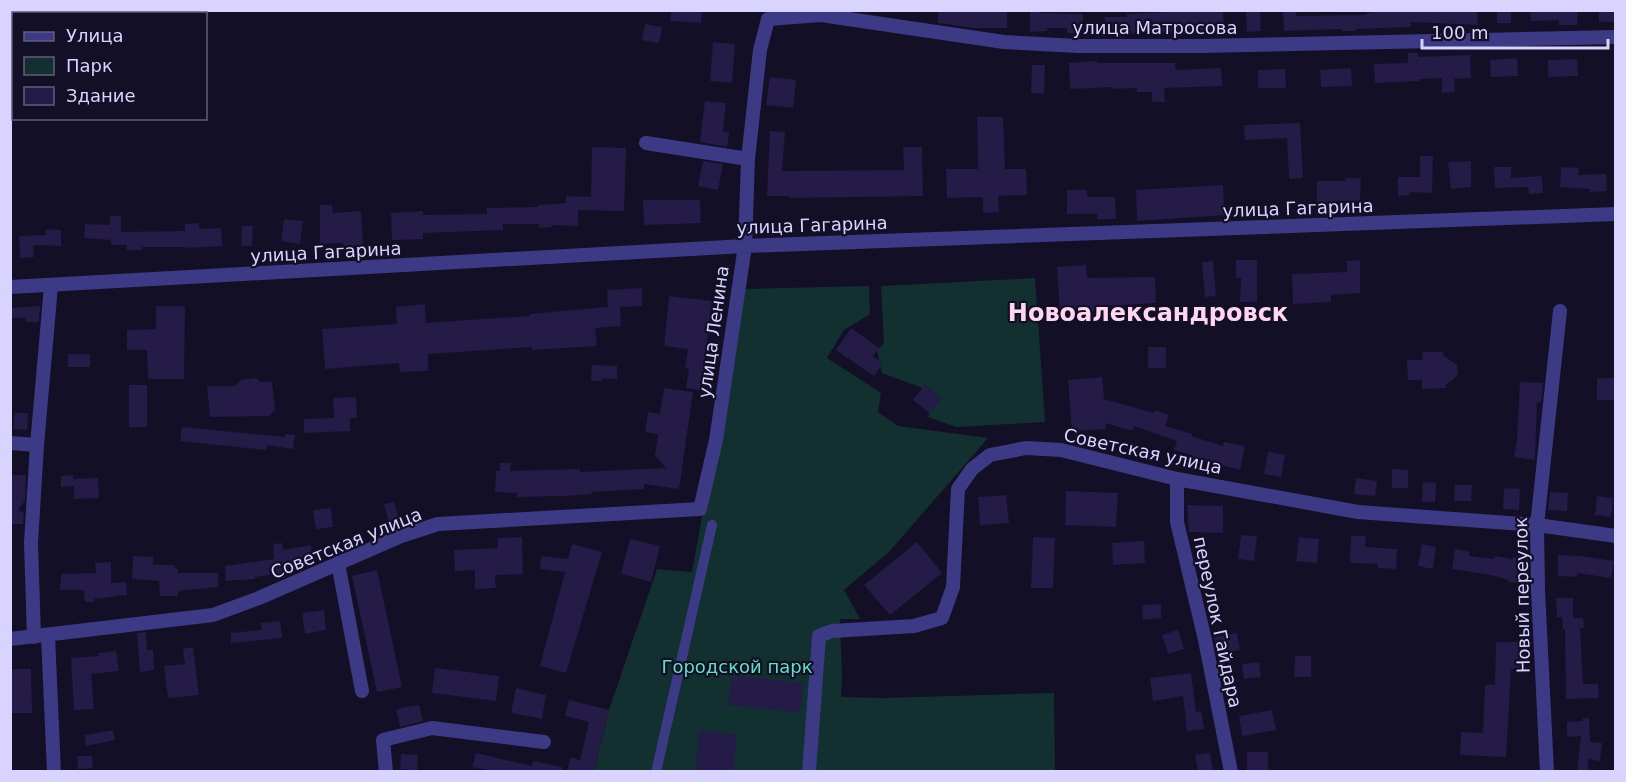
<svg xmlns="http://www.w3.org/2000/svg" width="1626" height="782" viewBox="0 0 1626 782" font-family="'DejaVu Sans',sans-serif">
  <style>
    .green { fill: #12302f }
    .building { fill: #241b47 }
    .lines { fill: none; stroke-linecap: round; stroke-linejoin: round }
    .pedestrian { stroke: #3d3a85; stroke-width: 10 }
    .minor { stroke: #3d3a85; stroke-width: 14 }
    .labels { text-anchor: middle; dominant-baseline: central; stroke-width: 4.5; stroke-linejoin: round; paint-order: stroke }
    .street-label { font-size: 18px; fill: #d9d4ff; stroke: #130f26 }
    .park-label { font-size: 18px; fill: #5fe0c0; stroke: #130f26 }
    .district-label { font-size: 24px; font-weight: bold; fill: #ffd6f0; stroke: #130f26 }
  </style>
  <rect width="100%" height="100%" fill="#130f26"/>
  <!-- green -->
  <path class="green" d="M1035,278L1045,422L956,427L928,417L936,393L882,373L877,350L884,343L881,286Z
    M869,286L870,314L844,330L827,358L881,393L878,412L898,426L988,438L889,552L844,590L860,619H840L842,676L841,697L883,698L1054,693L1055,771L594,772L609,710L657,569L692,572L743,289Z"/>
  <!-- building -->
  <path class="building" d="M671,10H702L701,23L670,21Z
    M938,10H1007V28H974L938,23Z
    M1030,10H1041V13L1083,14V33H1067V28H1047V31L1030,32Z
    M1207,10H1223L1224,34H1180V32L1105,34V17H1127V14Z
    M1283,10H1296V16L1367,15V13L1393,10H1477L1478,25L1411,22V27L1356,29V31H1342V29L1284,31Z
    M1497,10H1511V23H1497Z
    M1530,10H1578L1577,25H1559V20L1531,21Z
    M1599,10H1615V22H1599Z
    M1246,12H1260L1261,31L1247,32Z
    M645,24L662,27L659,43L642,40Z
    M713,42L735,44L732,83L710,81Z
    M1408,53H1418V57L1470,55L1471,78L1454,79L1455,92L1442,93V78L1419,79V81L1375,83L1374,64L1408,63Z
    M1517,58L1518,76L1491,77L1490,60Z
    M1577,59L1578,76L1548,77V60Z
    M1097,61V63H1175L1176,70L1221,68L1222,86L1164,88L1165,102H1152V92H1137V88L1113,89V87L1070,89L1069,63Z
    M1032,65H1045L1044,94L1031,93Z
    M1351,68L1352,86L1321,87L1320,70Z
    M1285,69L1286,88H1258V70Z
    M770,77L796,80L793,108L766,105Z
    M705,101L726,103L723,131L729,132L727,147L700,142Z
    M977,117H1003L1005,169H1026L1027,195L998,196L999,212L983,213V197L947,198L946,169H978Z
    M1300,123L1303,178L1289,179L1287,138L1245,140L1244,125Z
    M770,131L785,132L782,171L904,170L903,147H922L923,196L789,198V196H767Z
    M592,147L626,148L624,211L578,210V226L551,225V227L539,228V224H503V230L423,233V239L392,240L391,213L423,211V215L487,214V208L538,207V205L566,203V196L591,197Z
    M1420,156H1433L1432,193L1410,192V195L1398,196V177H1420Z
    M703,161L723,164L718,190L698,186Z
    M1471,161V187L1451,189L1448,162Z
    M1494,167H1511V178L1542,176L1543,193L1529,194L1528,187L1495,188Z
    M1561,167L1579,168L1578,175L1606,174L1607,191L1590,192V189L1560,187Z
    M1346,178H1361L1360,201H1334V204H1317V181H1346Z
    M1223,185L1225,215L1137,221L1136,190Z
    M1067,190H1087V197H1115L1116,219H1097V214H1067Z
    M643,200H700L701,223L644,225Z
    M320,205H332L333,213L361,211L363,245L343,246V243L320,244Z
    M110,216H121V232L185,231V224L199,223V229L221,228L222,246L186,248V247H142V250H127V245H111V240L84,238L85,224L110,225Z
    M284,219L303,221L300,244L281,241Z
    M242,226H253L252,246H241Z
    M46,229L61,230V246L33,245L34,257L20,258L19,236L46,235Z
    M1236,260H1257V302H1240L1241,278H1236Z
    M1360,260V293L1331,295V302L1293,304L1292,274L1347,272V261Z
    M1213,261L1216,296L1205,297L1202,262Z
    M1086,265L1087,278L1155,277L1156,303L1102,306L1103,311L1060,314L1057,267Z
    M642,288V306L620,307L621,326L595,328L597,346L532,350V347L428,354V371L400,372L399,363L325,369L322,329L397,324L396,307L425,304L426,323L530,316L529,314L608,307L607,290Z
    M669,296L712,301L705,361L710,362L705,391L686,388L689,369L685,368L688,349L664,346Z
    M40,306L39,322H26L25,318H10V308Z
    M156,306H185L184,379H148L147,350H127V330L156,329Z
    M851,328L879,348L873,356L883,363L874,376L836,350Z
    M1148,347H1166V368H1148Z
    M1422,352H1443V355L1457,365L1458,374L1453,380L1446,384V388L1422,389V380H1408L1407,360H1423Z
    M68,354H90V367H68Z
    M592,365L617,366V379L603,378L601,381H591Z
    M1102,377L1104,399L1154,413L1155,410L1169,415L1165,426L1192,434L1191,436L1223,446L1224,442L1245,446L1240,470L1191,457V455L1174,450L1177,441L1134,426L1132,431L1106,423V429L1072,431L1068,380Z
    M256,378L260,382H272L275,409L270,416L210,417L207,386H235L241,380Z
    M1597,378H1616V400H1597Z
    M1520,382L1543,383L1541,402H1537L1535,460L1514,457L1517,440Z
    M129,385H147V427H129Z
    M925,385L942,399L929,413L913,400Z
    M664,388L693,392L679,489L644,484V489L591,492L592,494L563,496L517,497V493L495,492L496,471H500V463H511L510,471L580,469V472L666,468L655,456L658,434L645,432L648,412L660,414Z
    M356,397L357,418H350V431L304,433V419L334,418L333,398Z
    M15,413H28L27,430L13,429Z
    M182,427L285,437V434L295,435L293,449L267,445L266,450L180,441Z
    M1268,452L1285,455L1281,477L1264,474Z
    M1392,469L1408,470V488H1392Z
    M10,475H26L25,500L18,511L24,512L23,524H12L10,526Z
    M73,475V479L98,478L99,498L74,499V486L61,487V476Z
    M1356,478L1377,481L1375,496L1354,494Z
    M1423,482L1436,483L1435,502H1422Z
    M1455,485H1472L1471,501H1454Z
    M1504,488L1520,489L1519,510L1503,509Z
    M1066,491L1118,493L1116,527L1065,525Z
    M1550,492L1568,493L1567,511L1548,510Z
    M1006,495L1009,523L980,525L978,497Z
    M1597,496L1613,498L1611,517L1595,515Z
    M394,502L399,520L389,523L384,504Z
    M1187,505L1223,506V533L1189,532Z
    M331,508L333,527L316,529L313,510Z
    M1241,535L1257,536L1254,561L1238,559Z
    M1351,536H1366L1365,547L1397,549L1396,569L1378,568V564L1350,563Z
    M522,537L523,574L495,575L496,588L475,589V570L455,571L454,550L498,548V538Z
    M1033,537L1055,538L1053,588H1031Z
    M1299,537L1319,539L1317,563L1296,561Z
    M630,539L660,546L651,582L621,574Z
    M1144,541L1145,563L1113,565L1112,543Z
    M917,542L942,573L890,615L864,585Z
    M282,543L283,550L311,545L313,559L284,564L286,577L282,578L277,579L276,574L255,577V579L226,581L225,566L274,559L273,544Z
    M572,544L602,552L566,673L540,666L565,572L540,569L541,556L568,559Z
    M1422,544L1436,547L1433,569L1418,566Z
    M1455,549L1470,552L1469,556L1494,559L1495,556L1512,559L1513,557L1528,559L1524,584L1509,582V580L1491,575L1452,569Z
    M1558,555L1580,556L1614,561L1611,578L1577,573V577L1558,576Z
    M133,556L153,557V565H174L175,569H178V573H218V587L178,591V596H160L159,581L132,579Z
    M111,562V583L126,582L127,595L94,599V602H85L84,590H60L61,574L96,573L95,563Z
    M377,570L402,687L377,692L352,576Z
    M1556,598H1573V618H1583L1584,628H1580L1583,684H1598L1599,698L1566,699L1565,629H1563L1562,617H1557Z
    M1161,604V618L1143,620L1142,605Z
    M324,610L326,630L305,634L302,613Z
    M280,621L282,638L231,643V633L262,630L261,623Z
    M1178,630L1184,649L1168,654L1162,635Z
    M146,632L147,650H153L154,670L140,672L137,633Z
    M1237,633L1240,650L1218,654L1214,637Z
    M1496,642H1521V669H1511L1506,757L1460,755L1461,732L1483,733L1485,685H1495Z
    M193,647L199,695L168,698L164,666L185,664L183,649Z
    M116,651L119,671L91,674L94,709L74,710L71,658L99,656V653Z
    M1295,656H1311V677H1294Z
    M1259,662L1261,677L1244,679L1242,664Z
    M435,668L499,676L496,701L432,693Z
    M10,669H31L32,713H10Z
    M1191,673L1196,712L1201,711L1204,729L1187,731L1183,696L1153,701L1150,678Z
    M732,675L803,683L800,713L728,705Z
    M516,688L546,695L542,719L511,713Z
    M569,700L609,710L594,771H567L571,757L580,760L589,722L565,716Z
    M419,705L423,721L400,727L396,709Z
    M1272,710L1276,730L1242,736L1239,716Z
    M1583,718H1589L1590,742L1602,743L1600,761L1588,759V771H1577L1581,736L1567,737V722L1583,721Z
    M113,730L115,740L86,746L85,735Z
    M700,730L737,735L733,771H695Z
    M1247,752H1268V771H1247Z
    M476,753L532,766L533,761L562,767L561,771H493L472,767Z
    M1210,753L1213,771H1198L1195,755Z
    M401,754L418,755L417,771L400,769Z
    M77,756H92L93,768L78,769Z"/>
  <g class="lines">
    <!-- pedestrian -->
    <path class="pedestrian" d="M656,772L712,525"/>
    <!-- minor -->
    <path class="minor" d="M646,143L748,159
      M10,287L745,246L1616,214
      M10,443L37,445
      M1177,479V522L1205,640L1231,772
      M338,563L362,691
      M48,636L54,772
      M34,637L31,543L37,445L51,286
      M10,639L213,615L259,598L401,536L438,524L700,509L716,440L745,246L748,159L760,50L768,19L821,15L1004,42L1078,46H1201L1616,37
      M386,772L383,740L432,728L544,742
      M809,772L819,636L832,631L914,626L942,618L953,587L958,489L972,469L990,455L1026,448L1061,450L1177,479L1358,512L1537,525L1616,536
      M1547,772L1538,590L1537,525L1560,311"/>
  </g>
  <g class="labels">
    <!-- street labels -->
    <g class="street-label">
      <text x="1155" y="27">улица Матросова</text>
      <text transform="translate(1298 208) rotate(-2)">улица Гагарина</text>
      <text transform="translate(812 225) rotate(-2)">улица Гагарина</text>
      <text transform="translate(326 252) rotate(-3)">улица Гагарина</text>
      <text transform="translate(713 332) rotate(-82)">улица Ленина</text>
      <text transform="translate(1143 451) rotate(12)">Советская улица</text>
      <text transform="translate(346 543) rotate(-22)">Советская улица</text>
      <text transform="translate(1522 595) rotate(-91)">Новый переулок</text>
      <text transform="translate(1218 622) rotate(78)">переулок Гайдара</text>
    </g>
    <!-- park labels -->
    <g class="park-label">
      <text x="737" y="666">Городской парк</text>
    </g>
    <!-- district labels -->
    <g class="district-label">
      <text x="1148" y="313">Новоалександровск</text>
    </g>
  </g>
  <!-- border -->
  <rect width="1626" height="782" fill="none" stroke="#d9d4ff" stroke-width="24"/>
  <!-- legend -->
  <rect x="12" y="12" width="195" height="108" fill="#130f26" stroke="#625e7d" stroke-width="1.5"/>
  <rect x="24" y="32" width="30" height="9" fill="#3d3a85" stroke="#625e7d" stroke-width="1.5"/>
  <text x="66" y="42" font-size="18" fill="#d9d4ff">Улица</text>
  <rect x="24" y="57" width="30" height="18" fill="#12302f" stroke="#625e7d" stroke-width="1.5"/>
  <text x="66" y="72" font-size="18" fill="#d9d4ff">Парк</text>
  <rect x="24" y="87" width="30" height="18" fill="#241b47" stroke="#625e7d" stroke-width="1.5"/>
  <text x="66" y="102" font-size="18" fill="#d9d4ff">Здание</text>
  <!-- scale -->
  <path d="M1422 39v9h186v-9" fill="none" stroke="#d9d4ff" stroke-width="3"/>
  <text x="1431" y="39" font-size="18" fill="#d9d4ff" stroke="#130f26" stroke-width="4.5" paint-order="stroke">100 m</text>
</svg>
